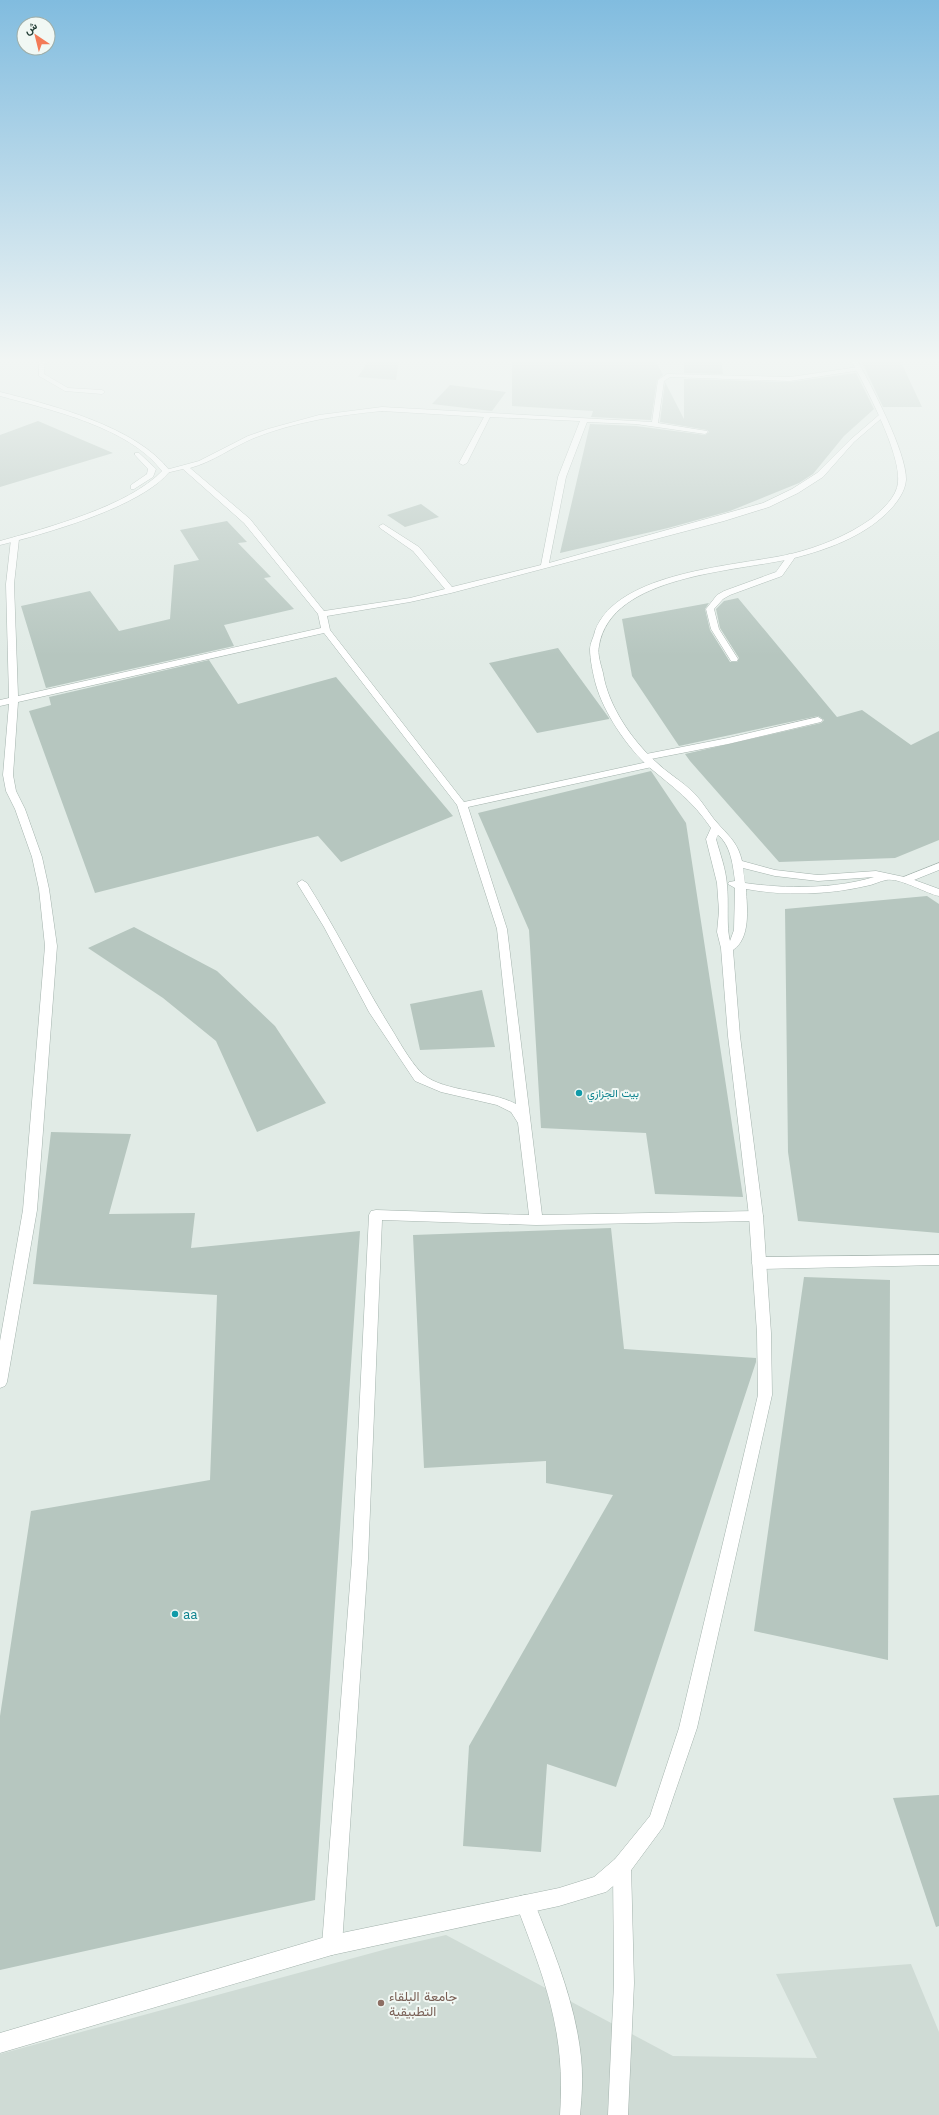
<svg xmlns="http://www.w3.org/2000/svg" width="939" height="2115" viewBox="0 0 939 2115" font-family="'Work Sans',Vazirmatn,sans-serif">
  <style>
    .built { fill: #cfdbd5 }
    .building { fill: #b6c6bf }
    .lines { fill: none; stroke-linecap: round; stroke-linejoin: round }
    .service-casing { stroke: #a4b3ad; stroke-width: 1 }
    .minor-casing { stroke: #a4b3ad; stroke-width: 1 }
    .tertiary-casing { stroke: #a4b3ad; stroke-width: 1 }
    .service { fill: #fff; fill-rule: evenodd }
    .minor { fill: #fff; fill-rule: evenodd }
    .tertiary { fill: #fff; fill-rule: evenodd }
    .culture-dot { fill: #0f9aa8; stroke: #f1f8f4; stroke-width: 1.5 }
    .education-dot { fill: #8d6e63; stroke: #f1f8f4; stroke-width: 1.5 }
    .labels { text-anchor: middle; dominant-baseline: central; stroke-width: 4; stroke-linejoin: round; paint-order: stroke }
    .culture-label { font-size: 11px; fill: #0d838f; stroke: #f1f8f4; text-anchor: start }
    .near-culture-label { font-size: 13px; fill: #0d838f; stroke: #f1f8f4; text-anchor: start }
    .near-education-label { font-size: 13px; fill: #785e54; stroke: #f1f8f4; text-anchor: start }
  </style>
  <rect width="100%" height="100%" fill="#e1ebe6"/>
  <!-- built -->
  <path class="built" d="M446,1935L673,2056L817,2058L776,1974L911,1964L939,2032V2115H0V2054L394,1947Z"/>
  <!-- building -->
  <path class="building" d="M369,360H399L396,380L358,377Z
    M512,360H655L663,375L657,380L651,420L591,417L593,411L512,406Z
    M684,360H721L723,374L684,373Z
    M861,360H900L922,407H883Z
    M856,373L874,409L844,436L813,474L799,483L730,511L668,528L560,553L590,424L636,426L705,435L709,432L707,430L660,422L665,382L684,419V379L790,382Z
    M450,385L506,392L492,411L432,404Z
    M38,421L113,453L0,487V435Z
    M421,504L439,517L405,527L387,515Z
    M227,521L247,542L238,543L271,577L264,578L294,609L224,625L234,646L46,688L21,606L90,591L119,631L170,619L174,565L199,560L180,530Z
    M738,598L837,717L862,710L911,745L939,731V840L895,858L779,862L690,761L685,754L821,723L824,720L818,716L679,746L632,676L622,619L709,603L705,609L710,630L730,662H737L739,658L720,628L716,609L724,601Z
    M558,648L609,718V719L537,733L489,663Z
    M209,660L238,704L336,677L453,816L341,862L318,836L95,893L29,711L51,705L49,697Z
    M651,771L686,823L743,1197L655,1194L646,1133L541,1128L529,930L478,813Z
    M927,896L939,904V1233L798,1221L788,1152L785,909Z
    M134,927L217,971L275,1026L326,1103L257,1132L216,1041L163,998L88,948Z
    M482,990L495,1047L420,1050L410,1004Z
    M51,1132L131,1134L109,1214L195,1213L191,1248L360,1231L315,1900L0,1970V1716L31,1511L210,1480L217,1295L33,1284Z
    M611,1228L624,1349L756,1358V1362L616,1787L547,1764L541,1852L463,1846L469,1746L613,1495L546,1483V1461L424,1468L413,1235Z
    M804,1277L890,1280L888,1660L754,1631Z
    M939,1795V1926L936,1927L893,1798Z"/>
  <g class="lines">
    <defs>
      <path id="service" d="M622,1857L629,1859L631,1866L634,1983L628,2115H608L614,1983L613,1866L615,1859Z
        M525,1895L532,1897C553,1949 575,2001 581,2057C583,2076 582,2096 580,2115H560C566,2032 545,1980 516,1904L518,1897Z"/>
      <path id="minor" d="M39,360H45L44,374L68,388L102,390L105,392L102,394L65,391L39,376Z
        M859,367L861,368V370L790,381L670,377L664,381L658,423L707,431L708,432L705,434L636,424L587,422L566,477L549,563L763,503L792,489L817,473L850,440L879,415H883V417L854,442L823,477L798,493L769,507L724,521L451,593L410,602L327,616L330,630L464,802L652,761L655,762L657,764L652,767L468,807L507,929L542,1215L756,1211L761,1212L763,1216L761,1220L756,1221L536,1225L382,1220L368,1559L342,1945L339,1952L332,1955L325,1952L322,1945L352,1559L369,1215L371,1211L376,1210L529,1215L518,1123L511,1112L497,1105L441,1092L415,1081L369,1012L324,927L297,883L302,880L307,883C338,932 363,984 394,1033C401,1045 414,1067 424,1075C445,1092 490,1090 516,1104L497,929L457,805L324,633L18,702L13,775L16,791L25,809L42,857L49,889L57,946L37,1210L7,1382L5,1386L0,1388V1341L23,1210L45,946L39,889L32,857L15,809L6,791L3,775L9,704L0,706V700L9,698L6,584L11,539L15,537L19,539L14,584L18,696L321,628L318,614L244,523L183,469L166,473L162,471L199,461L248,436L268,429L319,415L382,407L652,422L658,380L667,374L790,377ZM382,411L484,417L459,463L463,465L467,463L490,417L580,421L558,477L541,565L452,587L419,547L383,524L379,526L380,528L413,551L445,589L410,598L324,611L250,519L190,468C213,462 232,447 254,438C294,422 339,415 382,411Z
        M789,554L796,556L782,576L730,595L723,599L714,609L719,629L738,659L737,661H731L711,629L706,609L717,595L724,591L776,572Z
        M818,717L823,720L821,722L728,744L646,760L641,757L646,754L728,738Z
        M939,863V870L909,882L905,883L900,880L901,878Z
        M939,1255V1265L759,1269L754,1267L752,1263L754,1259L759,1257Z"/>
      <path id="tertiary" d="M851,360H857C871,385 907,453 906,480C905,493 895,505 887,513C862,537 826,550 794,558C737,572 611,574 599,646C597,654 601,665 603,673C608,705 631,739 655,761C667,773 682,781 694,793C704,803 710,816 720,826C731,838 738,844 742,861L775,870L818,875L876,871L909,878L939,889V896C925,893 899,877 886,880C880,881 873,885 866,886C827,895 785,896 746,889C747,908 751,938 733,950L740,1036L763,1216L771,1333L772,1395L697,1728L663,1827L629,1873L606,1892L599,1894L559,1906L332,1955L0,2053V2033L332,1935L559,1888L594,1877L615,1859L650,1816L679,1728L758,1395L757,1333L749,1216L728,1036L721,948L717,932L719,911L717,883L706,839L711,828C692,800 674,788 649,767C627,747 604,713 596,685C593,674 590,659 590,649C590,643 594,637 595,631C617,571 737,566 791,554C819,547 847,536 871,519C882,510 897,497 898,482C901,453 865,386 851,360ZM718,835C731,845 733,866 735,881L729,882L728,884L735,888L734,930L730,941C726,926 729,902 727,885C726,869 720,854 716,839ZM743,868L775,876L818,881L874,877C834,889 787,889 745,883Z
        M0,392C52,405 137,427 170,471C142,507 44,534 0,545V541C47,528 129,506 162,471C129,427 51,410 0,396Z
        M135,453H139L156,469L153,477L134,489H131V485L147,474L148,469L135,455Z"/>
    </defs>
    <!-- service casing -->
    <use href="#service" class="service-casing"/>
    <!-- minor casing -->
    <use href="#minor" class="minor-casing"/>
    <!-- tertiary casing -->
    <use href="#tertiary" class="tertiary-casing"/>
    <!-- service -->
    <use href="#service" class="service"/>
    <!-- minor -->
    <use href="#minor" class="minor"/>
    <!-- tertiary -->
    <use href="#tertiary" class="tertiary"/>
  </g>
  <!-- sky -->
  <linearGradient id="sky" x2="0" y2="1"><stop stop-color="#81bcdf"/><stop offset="0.55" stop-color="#f2f6f4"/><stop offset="1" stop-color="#f2f6f4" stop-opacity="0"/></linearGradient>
  <rect width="939" height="656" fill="url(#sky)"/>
  <!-- markers -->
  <g class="culture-dot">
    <circle cx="579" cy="1093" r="4"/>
    <circle cx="175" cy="1614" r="4"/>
  </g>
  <circle class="education-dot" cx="381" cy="2003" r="4"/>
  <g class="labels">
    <!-- culture labels -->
    <g class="culture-label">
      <text x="587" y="1093">بيت الجزازي</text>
    </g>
    <!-- near-culture labels -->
    <g class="near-culture-label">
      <text x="183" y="1614">aa</text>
    </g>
    <!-- near-education labels -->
    <g class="near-education-label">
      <text x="389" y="1996">جامعة البلقاء<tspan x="389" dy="15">التطبيقية</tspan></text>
    </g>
  </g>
  <!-- north arrow -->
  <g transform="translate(36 36) rotate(325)"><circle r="19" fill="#f1f8f4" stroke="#9eada7"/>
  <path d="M0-3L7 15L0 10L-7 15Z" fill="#f37a57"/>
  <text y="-6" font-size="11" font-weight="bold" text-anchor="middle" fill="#213c34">ش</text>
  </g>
</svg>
